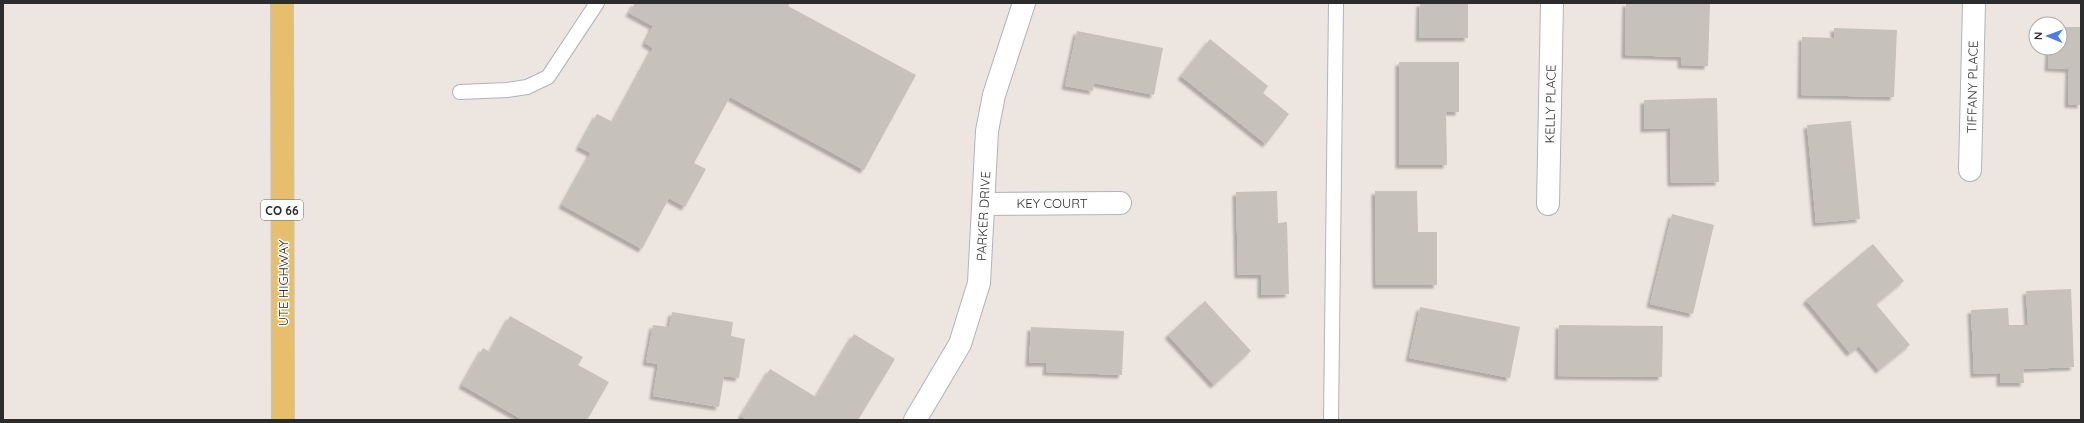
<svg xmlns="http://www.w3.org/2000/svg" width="2084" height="423" viewBox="0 0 2084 423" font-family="Quicksand,sans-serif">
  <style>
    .building { fill: #c6c1bb; filter: url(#shadow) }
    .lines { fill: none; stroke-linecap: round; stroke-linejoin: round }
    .service-casing { stroke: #b0b3bc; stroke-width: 16 }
    .minor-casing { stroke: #b0b3bc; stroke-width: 24 }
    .primary-casing { stroke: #c4c4c4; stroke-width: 24 }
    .service { stroke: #fff; stroke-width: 14 }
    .minor { stroke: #fff; stroke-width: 22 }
    .primary { stroke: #e6be6c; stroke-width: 22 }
    .labels { text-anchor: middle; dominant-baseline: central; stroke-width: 3; stroke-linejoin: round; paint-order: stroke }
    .shield { fill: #fff; stroke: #6b6b6b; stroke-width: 1 }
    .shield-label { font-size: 12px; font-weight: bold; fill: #2c2c2c }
    .street-label { font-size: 13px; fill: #2c2c2c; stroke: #fff }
  </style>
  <defs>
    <filter id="shadow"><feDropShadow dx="-3.5" dy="3.5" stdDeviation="1" flood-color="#0004"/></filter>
  </defs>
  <rect width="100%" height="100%" fill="#ede6e0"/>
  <!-- building -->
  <path class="building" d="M635,3H790L788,6L916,75L864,170L730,97L694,163L706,169L685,207L669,198L642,249L562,205L591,153L579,147L597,114L613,122L653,48L645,43L653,26L629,13Z
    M1420,3H1468V38H1419Z
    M1626,3H1710L1708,66L1681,65V57L1625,55Z
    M2060,27H2081V105L2068,104L2069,69L2048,68L2049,48H2060Z
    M1834,28L1897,30L1894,97L1801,95L1802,37L1834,38Z
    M1077,31L1163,48L1154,95L1094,83L1093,91L1065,86Z
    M1210,39L1268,86L1263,93L1289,114L1266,144L1181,76Z
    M1399,62H1459V112H1446L1447,165H1399Z
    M1717,98L1719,182L1671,183L1670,128L1644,129V100Z
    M1851,121L1860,219L1816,223L1807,125Z
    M1277,191L1278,223L1287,222L1289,294L1261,295V275H1238L1236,192Z
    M1375,191H1417L1418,232H1437V285H1376Z
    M1672,214L1714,225L1693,314L1650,304Z
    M1873,244L1904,281L1876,304L1910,345L1879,370L1859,346L1850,353L1806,300Z
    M2071,289L2074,367L2023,369L2024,383H2000V373L1974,374L1971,310L2008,308L2009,325H2028L2026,291Z
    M1205,301L1251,351L1214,385L1168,335Z
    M1420,307L1520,327L1510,378L1409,358Z
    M672,312L733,322L731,336L745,339L739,378L724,376L719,407L653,396L658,364L646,362L653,325L669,327Z
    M510,316L583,357L578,365L609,382L587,420H523L462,385L483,348L490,352Z
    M1559,325L1663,326L1662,377L1558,376Z
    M1031,327L1124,331L1122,375L1046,372L1047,363H1029Z
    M854,334L895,359L858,420H747L741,416L770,369L816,397Z"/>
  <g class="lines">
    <defs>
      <path id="service" d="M460,92L507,90L527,87L548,77L597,3
        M1331,420L1336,3"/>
      <path id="minor" d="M1970,170L1974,3
        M984,204L1120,203
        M1548,204L1552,3
        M915,420L960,344L979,283L987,131L994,95L1024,3"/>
      <path id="primary" d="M282,3L283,420"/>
    </defs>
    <!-- service casing -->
    <use href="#service" class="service-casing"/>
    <!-- minor casing -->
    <use href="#minor" class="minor-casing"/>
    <!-- primary casing -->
    <use href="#primary" class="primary-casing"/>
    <!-- service -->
    <use href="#service" class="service"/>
    <!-- minor -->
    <use href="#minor" class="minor"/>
    <!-- primary -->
    <use href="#primary" class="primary"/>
  </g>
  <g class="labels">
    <!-- shield labels -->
    <rect class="shield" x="261" y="200" width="42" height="20" rx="3"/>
    <g class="shield-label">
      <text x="282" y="210">CO 66</text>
    </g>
    <!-- street labels -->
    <g class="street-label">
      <text transform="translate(1972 87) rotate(-89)">TIFFANY PLACE</text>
      <text transform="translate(1550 104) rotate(-89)">KELLY PLACE</text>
      <text x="1052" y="203">KEY COURT</text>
      <text transform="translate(983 216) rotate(-87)">PARKER DRIVE</text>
      <text transform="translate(283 283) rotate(-90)">UTE HIGHWAY</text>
    </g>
  </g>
  <!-- border -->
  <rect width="2084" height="423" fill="none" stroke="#2c2c2c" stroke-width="8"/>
  <!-- north arrow -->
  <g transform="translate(2048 36) rotate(271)"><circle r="19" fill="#ffffff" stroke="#ababab"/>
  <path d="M0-3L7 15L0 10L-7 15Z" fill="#4e7aec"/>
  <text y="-6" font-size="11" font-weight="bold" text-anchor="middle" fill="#2c2c2c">N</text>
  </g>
</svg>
